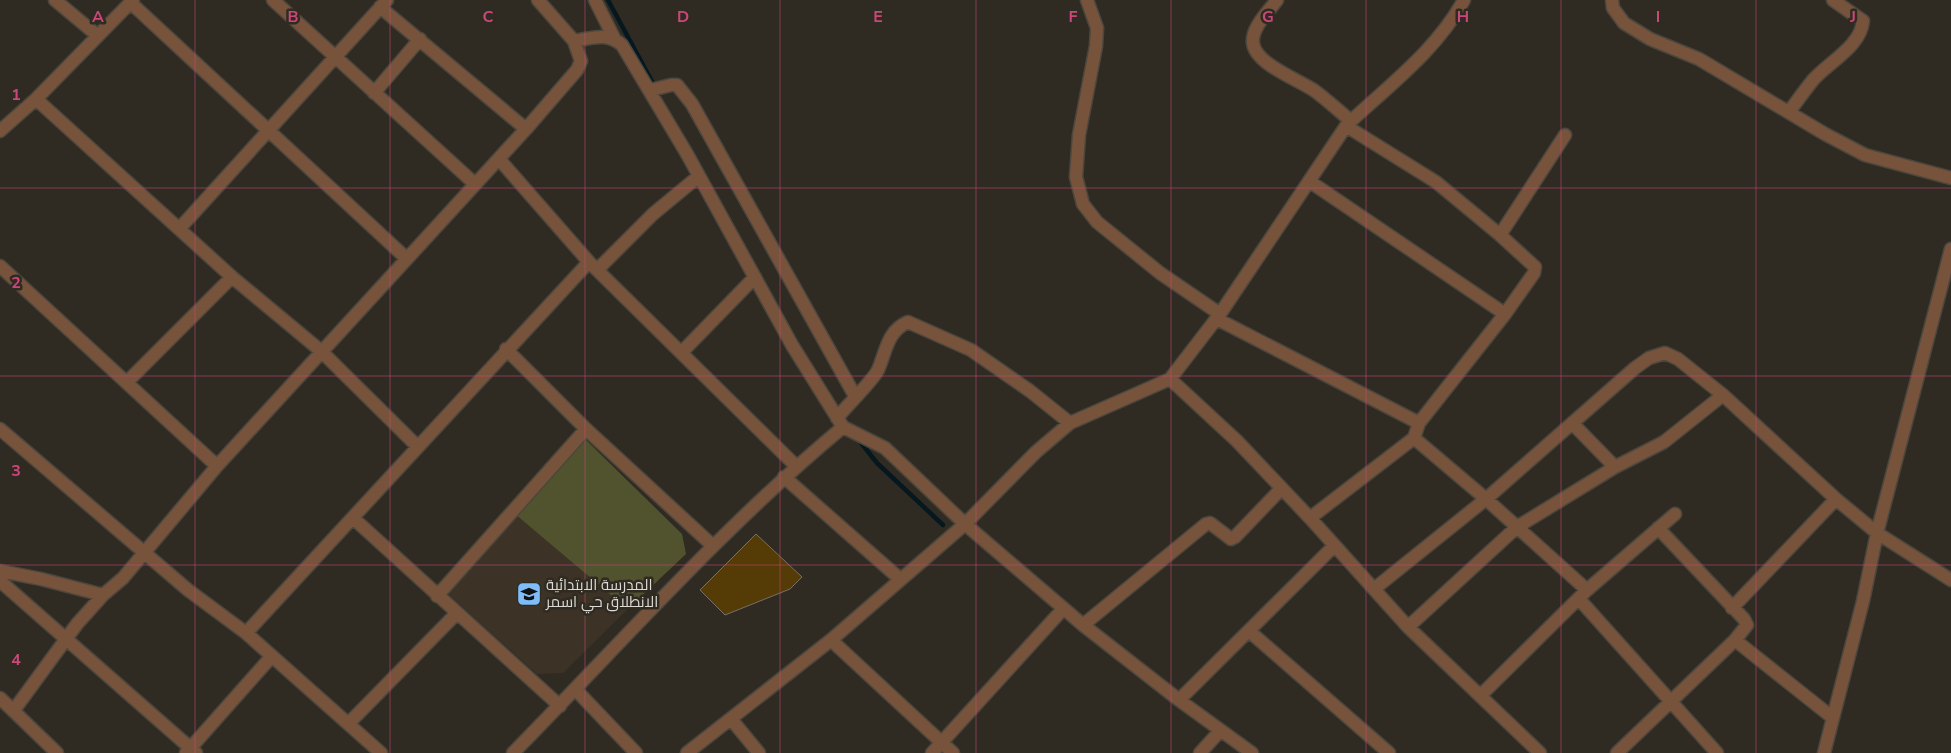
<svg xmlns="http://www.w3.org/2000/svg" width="1951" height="753" viewBox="0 0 1951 753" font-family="'Nunito Sans',Cairo,sans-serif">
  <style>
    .built { fill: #3c3326 }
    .green { fill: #51532e }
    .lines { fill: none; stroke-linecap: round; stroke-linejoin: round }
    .stream { stroke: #05171f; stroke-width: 4.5 }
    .building { fill: #553b05; stroke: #767066 }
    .minor-casing { stroke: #4c473e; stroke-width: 15 }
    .minor { stroke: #77533b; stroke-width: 12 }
    .grid { fill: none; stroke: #c94879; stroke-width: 1; stroke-opacity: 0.55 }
    .labels { text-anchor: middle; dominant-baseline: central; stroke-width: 5; stroke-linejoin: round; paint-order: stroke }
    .poi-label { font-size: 15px; fill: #dddad4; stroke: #302b22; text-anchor: start }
    .grid-label { font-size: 16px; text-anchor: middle; font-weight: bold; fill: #c94879; stroke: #302b22; stroke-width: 5; stroke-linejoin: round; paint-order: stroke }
  </style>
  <rect width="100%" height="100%" fill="#302b22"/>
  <!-- built -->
  <path class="built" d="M515,514L612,596L623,597L633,604L563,673L537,674L446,592Z"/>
  <!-- green -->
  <path class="green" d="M584,438L682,534L686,554L633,604L623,597L612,596L515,514Z"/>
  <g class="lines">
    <!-- stream -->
    <path class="stream" d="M608,0L655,87
      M858,439L877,463L943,525"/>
  </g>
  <!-- building -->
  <path class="building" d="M756,534L802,577L790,589L725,615L700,590Z"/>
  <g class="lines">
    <defs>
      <path id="minor" d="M55,0L98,36
        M273,0L475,184
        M595,0L614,38
        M1087,0L1097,28L1096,46L1079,135L1076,177L1083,204L1097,222L1160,273L1220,314
        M1277,0C1269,11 1251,28 1253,43C1255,64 1299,80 1315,91C1327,100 1339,111 1351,121C1392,83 1437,49 1464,0
        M1612,0L1613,8L1624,23L1650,39L1699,59L1825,134L1865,155L1951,178
        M131,3L406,258
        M380,7L526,129
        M651,90L671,85H677L692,104L855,396
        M374,93L420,39
        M36,99L232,277L321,351L418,447
        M1789,112C1797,101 1805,90 1813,80C1829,62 1861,46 1863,21L1833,0
        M0,131L36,99L133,0
        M499,159L589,262L796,466
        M1309,181L1505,314
        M179,229L387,0
        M1500,235L1565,135
        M0,266L217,466
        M597,270L653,214L699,176
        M1217,319L1419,423
        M506,349L586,429L712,545
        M681,353L755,277
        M1170,379L1237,441L1310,518L1408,627L1540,753
        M127,382L232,277
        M837,418C847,405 872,382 878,370C886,352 887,331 908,322L971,350L1030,391L1070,423
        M1572,423L1615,467
        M843,427L885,448L965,524L1083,625L1179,700L1252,753
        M0,429L188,590L246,633L381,753
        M1414,438L1486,499L1587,590
        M784,477L900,579
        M353,518L560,706
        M0,571L41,579L103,595
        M0,581L196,753
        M1374,589L1486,499L1635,368L1649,358L1665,353L1678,359L1723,395L1836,499L1877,533L1951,580
        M437,596L586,429
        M1579,599L1717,753
        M1732,608L1836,499
        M1083,625L1206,524L1210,523L1231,539L1235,537L1281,489
        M1408,627L1517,527L1615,467L1664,442L1723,395
        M1249,631L1389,753
        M246,633L589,262
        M831,640L953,753
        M1735,640L1833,718
        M576,690L636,753
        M1480,696L1587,590L1675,514
        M0,698L57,753
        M1179,700L1334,546
        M14,710L77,624L103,595L123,578L217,466L526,129L577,70L581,61L574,41L538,0
        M731,719L759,753
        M349,723L456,614
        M186,753L272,656
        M513,753C622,642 724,526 843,427L792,345L687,154L622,45C607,32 592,38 574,41
        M687,753L831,640L965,524L1036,452L1070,423L1170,379L1220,314L1346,126L1436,182L1500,235L1535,267L1534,273L1505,314L1419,423L1414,438L1310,518
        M932,753L1063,609
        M1200,753L1220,731
        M1617,753L1735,640L1747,625L1744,619L1658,528
        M1824,753L1863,601L1877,533L1951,249"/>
    </defs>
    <!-- minor casing -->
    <use href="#minor" class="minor-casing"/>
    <!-- minor -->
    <use href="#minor" class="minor"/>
  </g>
  <!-- grid -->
  <path class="grid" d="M195,0V753M390,0V753M585,0V753M780,0V753M976,0V753M1171,0V753M1366,0V753M1561,0V753M1756,0V753M0,188H1951M0,376H1951M0,565H1951"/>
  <!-- icons -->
  <defs>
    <symbol id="school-square" viewBox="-11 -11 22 22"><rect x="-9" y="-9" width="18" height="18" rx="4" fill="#7ebdf9" stroke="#302b22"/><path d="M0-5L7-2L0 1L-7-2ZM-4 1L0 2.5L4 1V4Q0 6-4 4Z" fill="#111"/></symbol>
  </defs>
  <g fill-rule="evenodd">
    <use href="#school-square" x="515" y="580" width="28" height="28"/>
  </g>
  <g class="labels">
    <!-- poi labels -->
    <g class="poi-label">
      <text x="546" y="585">المدرسة الابتدائية<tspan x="546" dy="17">الانطلاق حي اسمر</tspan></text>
    </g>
  </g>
  <g class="grid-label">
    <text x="98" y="22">A</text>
    <text x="293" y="22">B</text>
    <text x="488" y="22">C</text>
    <text x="683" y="22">D</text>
    <text x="878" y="22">E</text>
    <text x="1073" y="22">F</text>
    <text x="1268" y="22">G</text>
    <text x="1463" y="22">H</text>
    <text x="1658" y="22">I</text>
    <text x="1853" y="22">J</text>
    <text x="16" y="100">1</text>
    <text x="16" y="288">2</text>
    <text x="16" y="476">3</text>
    <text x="16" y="665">4</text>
  </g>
</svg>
